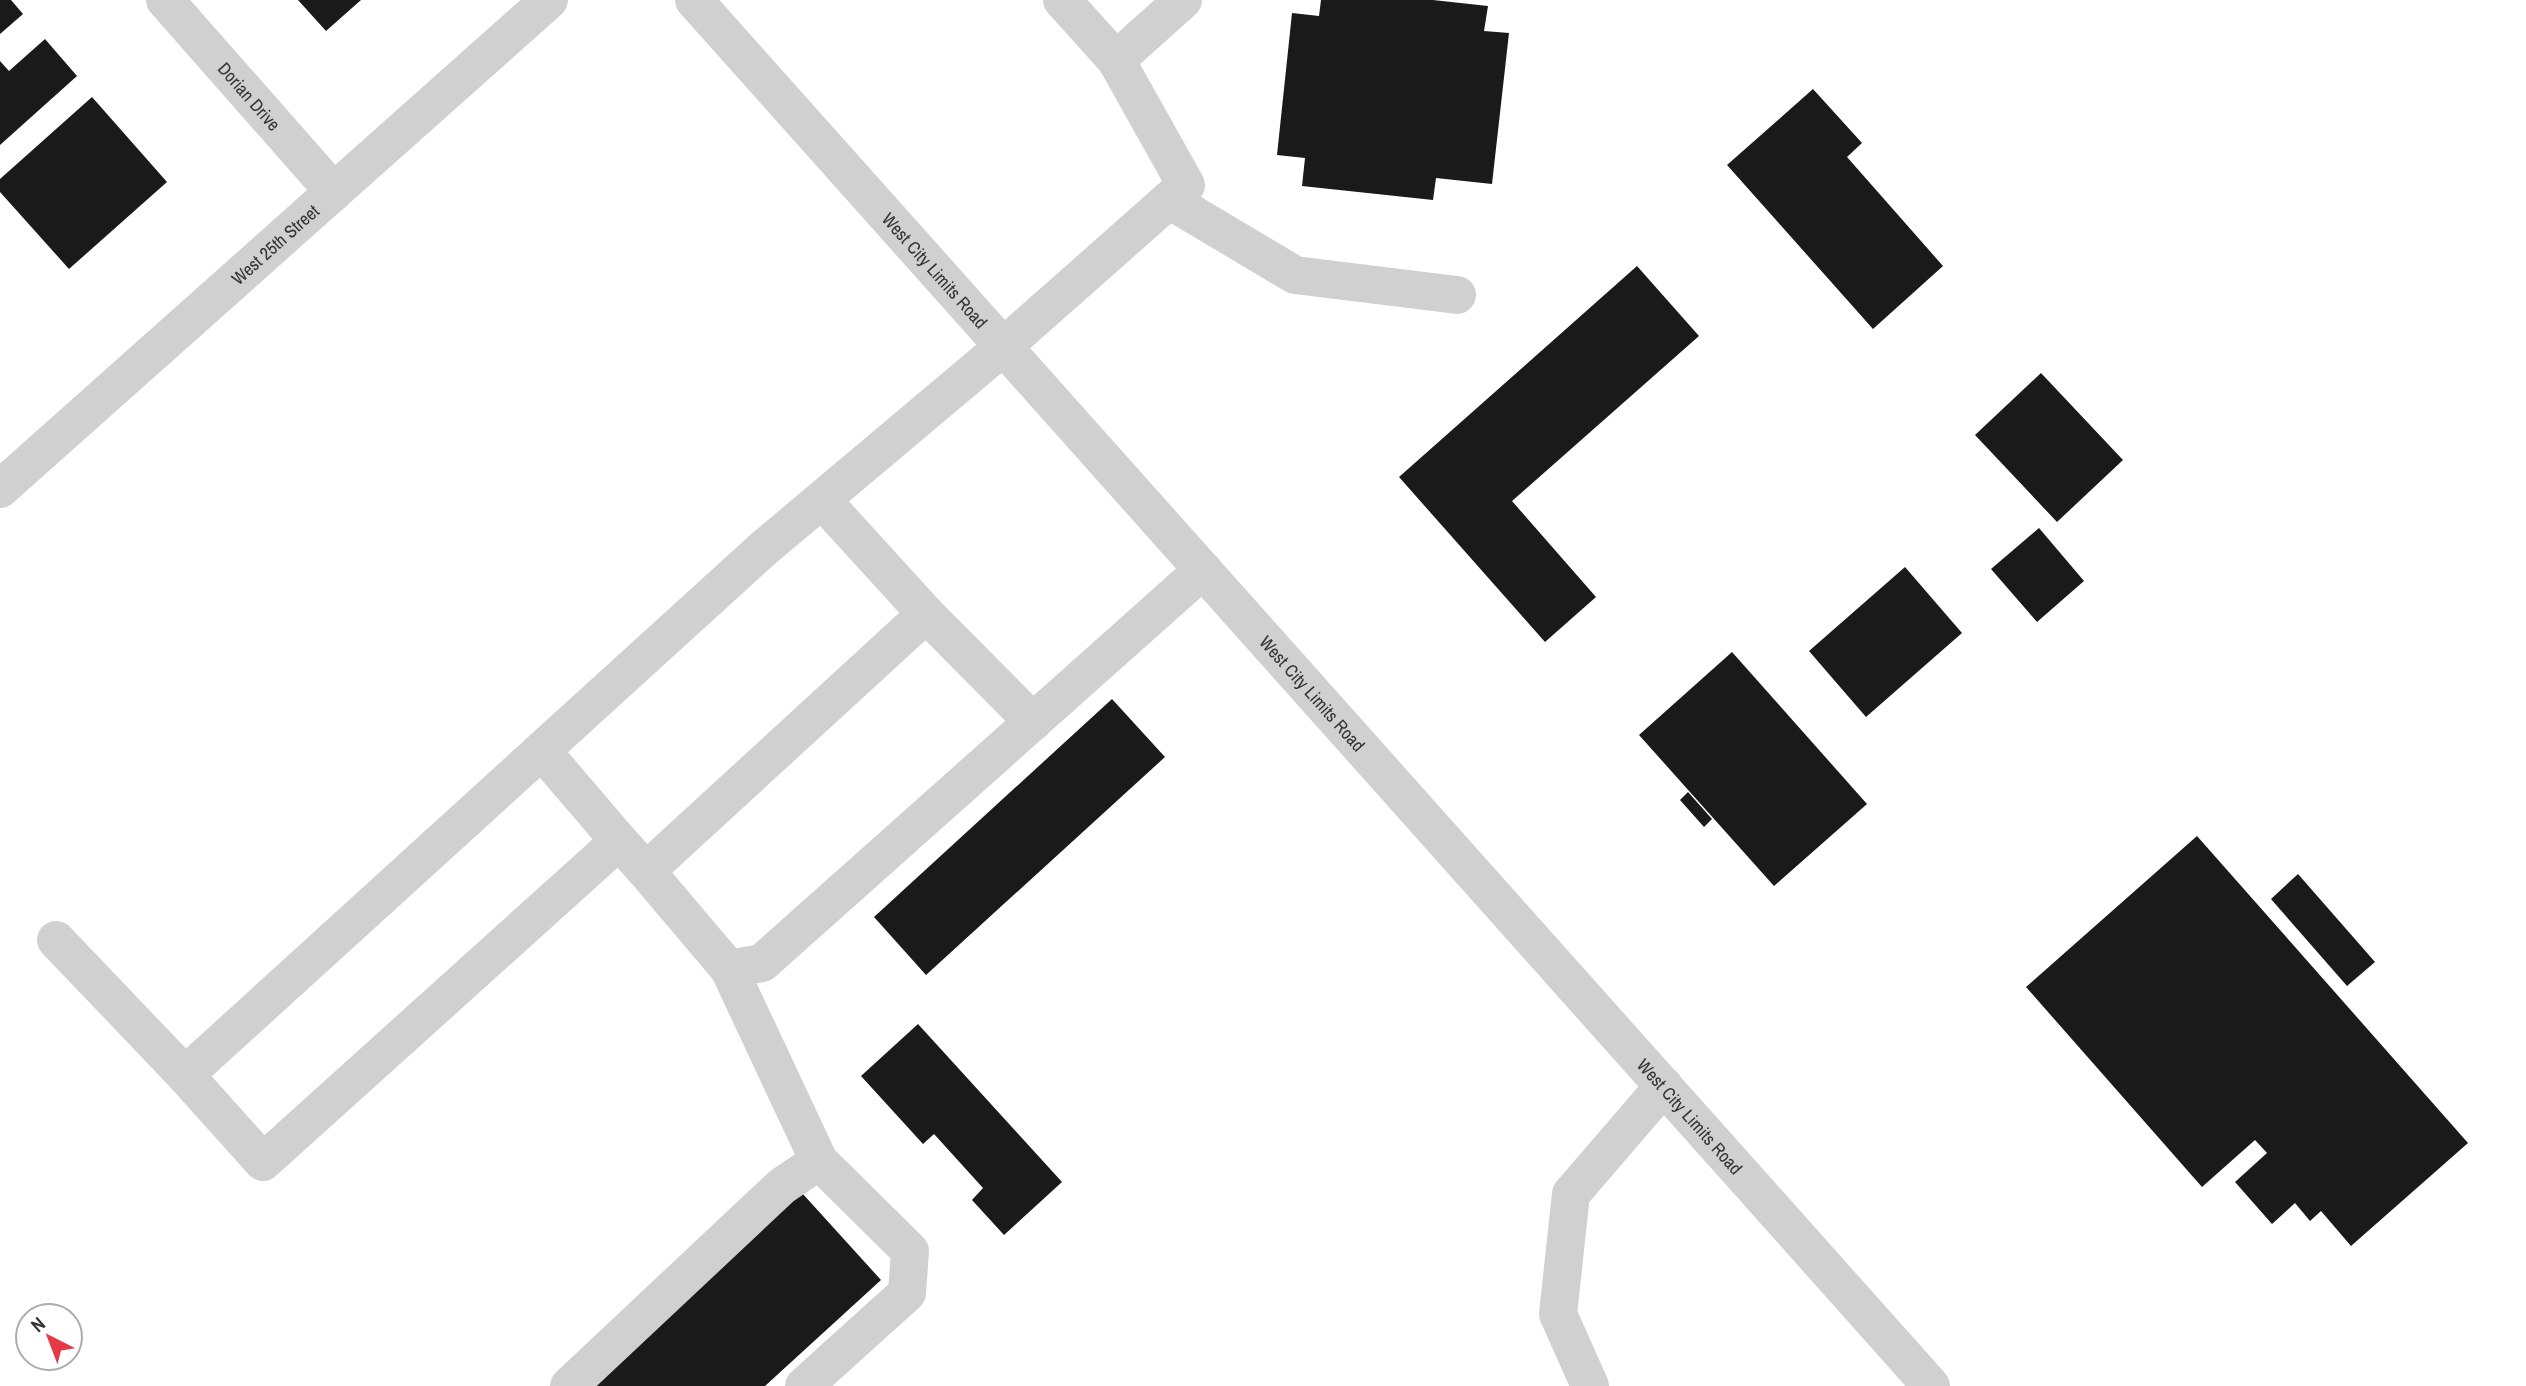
<svg xmlns="http://www.w3.org/2000/svg" width="2526" height="1386" viewBox="0 0 2526 1386" font-family="'Archivo Narrow',sans-serif">
  <style>
    .building { fill: #1a1a1a }
    .lines { fill: none; stroke-linecap: round; stroke-linejoin: round }
    .minor { stroke: #d0d0d0; stroke-width: 38 }
    .labels { text-anchor: middle; dominant-baseline: central; stroke-width: 7; stroke-linejoin: round; paint-order: stroke }
    .street-label { font-size: 18px; fill: #333; stroke: #fff }
  </style>
  <rect width="100%" height="100%" fill="#fff"/>
  <!-- building -->
  <path class="building" d="M0,0H11L23,14L0,34Z
    M298,0H361L326,31Z
    M1321,0H1433L1488,6L1484,31L1509,33L1492,184L1436,178L1433,200L1302,186L1305,158L1277,155L1292,13L1319,16Z
    M45,39L77,76L0,145V61L9,71Z
    M1813,89L1862,143L1847,157L1943,266L1873,329L1727,165Z
    M92,97L167,182L69,269L0,192V179Z
    M1637,266L1699,336L1512,501L1596,597L1545,642L1399,477Z
    M2041,373L2123,460L2057,522L1975,435Z
    M2039,528L2084,581L2037,622L1991,569Z
    M1905,567L1962,633L1866,717L1809,651Z
    M1732,652L1867,804L1774,886L1639,735Z
    M1112,699L1165,757L926,975L874,917Z
    M1688,792L1712,819L1704,827L1680,800Z
    M2197,836L2468,1143L2351,1246L2321,1211L2310,1221L2295,1203L2272,1224L2235,1182L2267,1153L2255,1140L2202,1187L2026,987Z
    M2298,874L2375,962L2347,986L2271,899Z
    M918,1024L1062,1182L1004,1235L972,1200L983,1188L934,1134L923,1144L861,1076Z
    M802,1193L881,1280L765,1386H590Z"/>
  <g class="lines">
    <!-- minor -->
    <g class="minor">
      <path id="s1" d="M165,0L334,192"/>
      <path id="s2" d="M694,0L1931,1386"/>
      <path d="M1116,60L1183,0"/>
      <path d="M1169,200L1295,275L1457,295"/>
      <path id="s3" d="M0,489L549,0"/>
      <path d="M822,500L926,614L646,871L619,841L263,1162L185,1075L763,549L1003,347L1186,185L1116,60L1062,0"/>
      <path d="M926,614L1033,722"/>
      <path d="M542,751L619,841"/>
      <path d="M646,871L729,969L762,963L1203,570"/>
      <path d="M56,940L185,1075"/>
      <path d="M729,969L819,1161L910,1251L907,1293L804,1386"/>
      <path d="M569,1386L782,1186L819,1161"/>
      <path d="M1590,1386L1558,1314L1571,1194L1664,1086"/>
    </g>
  </g>
  <g class="labels">
    <!-- street labels -->
    <g class="street-label">
      <text stroke="none"><textPath href="#s1" startOffset="128">Dorian Drive</textPath></text>
      <text stroke="none"><textPath href="#s3" startOffset="368">West 25th Street</textPath></text>
      <text stroke="none"><textPath href="#s2" startOffset="362">West City Limits Road</textPath></text>
      <text stroke="none"><textPath href="#s2" startOffset="929">West City Limits Road</textPath></text>
      <text stroke="none"><textPath href="#s2" startOffset="1496">West City Limits Road</textPath></text>
    </g>
  </g>
  <!-- north arrow -->
  <g transform="translate(49 1337) rotate(318)"><circle r="33" fill="#ffffff" stroke="#adadad" stroke-width="2"/>
  <path d="M0-5L12 26L0 18L-12 26Z" fill="#e63946"/>
  <text y="-10" font-size="19" font-weight="bold" text-anchor="middle" fill="#333333">N</text>
  </g>
</svg>
